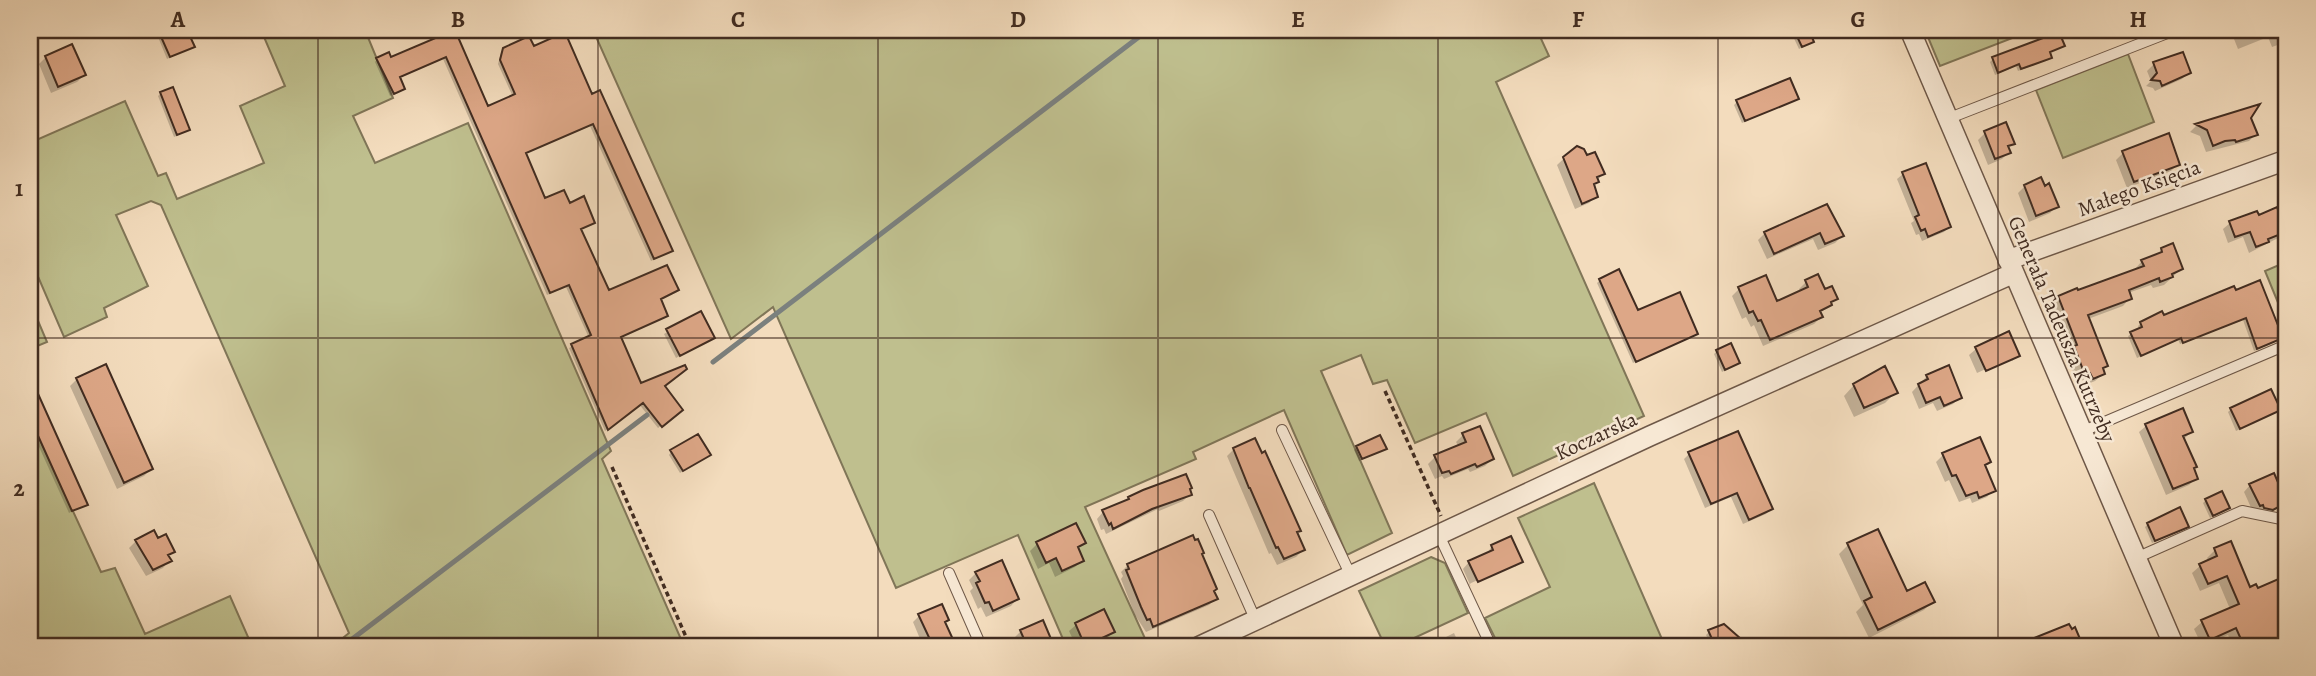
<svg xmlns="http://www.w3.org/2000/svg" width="2316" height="676" viewBox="0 0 2316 676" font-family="Alegreya,serif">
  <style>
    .green { fill: #bfbf8e; stroke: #807658; stroke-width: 2 }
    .shadow { fill: #0003 }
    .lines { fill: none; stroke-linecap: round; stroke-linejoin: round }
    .stream { stroke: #7b807e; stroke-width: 5 }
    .building { fill: #dda787; stroke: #412c21; stroke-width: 2 }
    .lane-casing { stroke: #6e5848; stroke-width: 12 }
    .street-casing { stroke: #6e5848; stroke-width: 22 }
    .path { stroke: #412c21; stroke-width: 3.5; stroke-dasharray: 5 3.5; stroke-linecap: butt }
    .lane { stroke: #f7e8d4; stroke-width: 10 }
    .street { stroke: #f7e8d4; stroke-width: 19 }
    .grid { fill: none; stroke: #412c21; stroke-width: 2; stroke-opacity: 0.55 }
    .labels { text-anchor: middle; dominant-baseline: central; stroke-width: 5; stroke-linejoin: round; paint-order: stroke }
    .street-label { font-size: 21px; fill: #412c21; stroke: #f7e8d4 }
    .neatline { fill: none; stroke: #412c21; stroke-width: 2.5 }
    .grid-label { font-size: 23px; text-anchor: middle; font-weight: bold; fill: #412c21 }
  </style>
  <rect width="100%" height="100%" fill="#f3dcbd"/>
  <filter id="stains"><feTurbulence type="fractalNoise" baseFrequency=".00286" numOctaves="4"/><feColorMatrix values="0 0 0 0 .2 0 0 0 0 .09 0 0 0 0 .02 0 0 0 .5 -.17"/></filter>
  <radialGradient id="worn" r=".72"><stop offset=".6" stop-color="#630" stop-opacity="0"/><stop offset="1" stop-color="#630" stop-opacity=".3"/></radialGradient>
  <!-- green -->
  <path class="green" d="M261,30H365L393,98L353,116L375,163L468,123L611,451L602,459L684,646H333L349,633L161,205L151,201L116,215L148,286L104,308L107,317L64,337L30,258V138L32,142L125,101L158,176L166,173L177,199L264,163L240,106L285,86Z
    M593,30H1537L1549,56L1496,82L1644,416L1513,476L1486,413L1415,443L1387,380L1373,384L1361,355L1321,371L1392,533L1347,555L1284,410L1193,452L1196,459L1085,507L1148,645L1066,646L1018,535L896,588L773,307L731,339Z
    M1925,30H2027L2028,32L1940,66Z
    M2128,54L2154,122L2063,158L2036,90Z
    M2286,262V322L2265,271Z
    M30,302L47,342L30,349Z
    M30,418L101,572L115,568L145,634L230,596L252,646H30Z
    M1594,483L1665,646H1499L1485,618L1550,587L1518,518Z
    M1431,557L1445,563L1468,613L1397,646H1385L1359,591Z"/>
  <!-- shadow -->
  <path class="shadow" d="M171,30H186L193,46L167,59L158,37Z
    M431,30H453L487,108L513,97L498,64L501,53L504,49L533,48L591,96L668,253L651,261L590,126L524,154L544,200L569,205L593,222L580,230L608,292L677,290L659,300L666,315L663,318L620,338L640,385L663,386L678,413L658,428L639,404L605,431L569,348L589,338L566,287L547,295L443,59L398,78L403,89L390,96L375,62L377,59H390L435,40Z
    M1790,30H1807L1812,42L1799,49Z
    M2236,30H2286V42L2272,47L2268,37L2238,49L2232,34Z
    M2063,46L2048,53L2050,57L2047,60L2018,71L2016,66L1995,75L1990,62L1993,59Z
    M2182,54L2189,72L2182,79L2155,91L2153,88L2146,86L2151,81L2147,71L2154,64Z
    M46,57L84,75L77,82L51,93L39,64Z
    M161,93L188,129L185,132L174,137L158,96Z
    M1793,101L1742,123L1734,105L1737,102Z
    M2256,107L2249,118L2256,134L2249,141L2206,152L2200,136L2190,132L2196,126Z
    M1985,133L2013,143L2007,149L2009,152L2002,159L1988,165L1978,140Z
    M2168,135L2178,164L2171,171L2127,188L2116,160L2123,153Z
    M1573,150L1603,174L1592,186L1596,196L1589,203L1575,209L1557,165Z
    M1925,165L1949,227L1944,232L1922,241L1919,234L1916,235L1911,223L1914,221L1897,179L1903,174Z
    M2025,186L2057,206L2050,213L2029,222L2018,193Z
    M1826,206L1842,236L1835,243L1818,250L1813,239L1767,259L1758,240L1765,233Z
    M2286,206V227L2278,238L2249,253L2243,237L2228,243L2223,229L2230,223L2256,213L2258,217Z
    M2162,250L2181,269L2164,285L2153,288L2151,285L2128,293L2130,298L2123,306L2088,319L2106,365L2101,370L2103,374L2095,381L2085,385L2083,380L2077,382L2067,356L2070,352L2051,305L2059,297L2077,292L2136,271L2135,269L2142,261L2155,256Z
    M1600,280L1638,313L1696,334L1633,363L1597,283Z
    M1806,282L1836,298L1819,314L1821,317L1814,324L1763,346L1754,325L1751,327L1746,317L1742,319L1732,296L1739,289L1776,304L1801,292L1799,289Z
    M2233,289L2281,338L2278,341L2254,351L2243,320L2180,344L2178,339L2137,358L2128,336L2139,330L2138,326L2141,323L2163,317Z
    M701,313L713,338L676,358L664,334Z
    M1976,349L2018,355L2012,361V357L1977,373L1969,355Z
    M1717,351L1738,363L1722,372L1714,354Z
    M1927,376L1960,397L1953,404L1937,411L1933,403L1919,409L1912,392Z
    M77,379L151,469L144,476L117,489L70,386Z
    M32,385L86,504L69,513L30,427V386Z
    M1854,385L1896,392L1885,403L1854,417L1844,396Z
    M2231,409L2279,410L2236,431L2228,412Z
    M2146,426L2191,432L2183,440L2196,478L2189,485L2166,495L2139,432Z
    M1463,435L1492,459L1485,466L1470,472L1468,469L1444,479L1442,476L1435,479L1428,464L1435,457L1459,447L1456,442Z
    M1357,447L1382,451L1359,461L1354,450Z
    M1234,449L1303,550L1296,557L1277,565L1271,553L1269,554L1227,456Z
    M671,452L706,457L680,473L669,455Z
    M1689,454L1771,509L1766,514L1743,524L1731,497L1705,508L1684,459Z
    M1943,455L1989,462L1984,467L1993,490L1987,497L1972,503L1970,498L1959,502L1949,480L1945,482L1936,462Z
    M2273,475L2286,498V503L2265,516L2253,512L2244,492L2250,485Z
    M1188,490L1190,494L1183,501L1159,511L1158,509L1106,534L1104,529L1101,530L1097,519L1103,512L1144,491Z
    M2206,500L2228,508L2210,518L2203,503Z
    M2148,524L2184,529L2152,543L2145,527Z
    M153,533L157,540L173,552L167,557L169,561L163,568L146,576L129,548L136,541Z
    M1195,542L1216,598L1209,605L1146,632L1135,615L1121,579L1123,576L1121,572L1128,565Z
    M1083,543L1077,550L1082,561L1075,567L1055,577L1049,563L1038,569L1030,551L1037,544Z
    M1848,545L1906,593L1932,602L1924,610L1869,638L1856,612L1863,605L1839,554Z
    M1492,546L1521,561L1515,567V563L1469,584L1471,587L1515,567L1471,587L1463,569L1469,562L1486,555Z
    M2215,550L2249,590H2257L2286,577V636L2269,643L2270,646H2233L2228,635L2202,646L2194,629L2202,622L2230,609L2219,583L2200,591L2192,573L2200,566L2209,562L2207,558Z
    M976,573L1017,599L1011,606L986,617L981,607L978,609L970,591L973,588L969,580Z
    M919,616L943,623L954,646H923L913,622Z
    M1042,622L1052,646H1015L1017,645L1014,638L1021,631Z
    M1076,625L1113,632L1106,639L1090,646H1076L1069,631Z
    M1709,632L1741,641L1743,646H1711L1706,635Z
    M1454,633L1460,646H1429L1430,645Z
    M1363,642L1365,646H1351Z"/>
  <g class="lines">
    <!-- stream -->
    <path class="stream" d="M713,362L1148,30
      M343,646L647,415"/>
  </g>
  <!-- building -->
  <path class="building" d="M158,30H187L195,47L170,57Z
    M435,30H455L488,106L515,94L500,60L503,48L529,36L534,46L565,32L592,94L600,90L673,251L654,259L593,124L526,153L545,198L564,190L570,203L584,196L595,223L581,229L609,290L667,265L679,290L661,299L668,316L621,337L641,383L685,365L687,369L665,386L683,410L662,427L643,403L608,430L571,344L591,335L569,285L550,293L446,57L400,77L405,89L394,94L376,58L389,52L391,57L438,37Z
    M1794,30H1809L1814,42L1802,47Z
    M2059,32L2065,46L2050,52L2052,58L2021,69L2019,64L1998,73L1992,57Z
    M72,44L86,75L58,87L45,56Z
    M2183,52L2191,73L2162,86L2160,81L2151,80L2157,73L2153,62Z
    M1790,78L1799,99L1745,121L1736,100Z
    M173,87L190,130L177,135L160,92Z
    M2260,104L2251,118L2258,135L2236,142L2235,140L2225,141L2213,146L2207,130L2195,124Z
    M2006,122L2015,144L2008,146L2011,153L1995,159L1984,131Z
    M2169,133L2180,165L2134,182L2122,151Z
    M1577,146L1584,149L1587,155L1595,152L1605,174L1597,177L1599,182L1594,184L1598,197L1582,204L1563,157Z
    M1926,163L1951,227L1928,237L1925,229L1921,231L1915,217L1919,215L1902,172Z
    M2041,177L2045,186L2049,183L2059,207L2036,216L2024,185Z
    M1827,204L1844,236L1825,244L1820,233L1774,254L1764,232Z
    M2277,207L2286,232L2268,239L2269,242L2256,247L2250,232L2235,237L2229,221L2257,211L2259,215Z
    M2173,243L2183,269L2172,274L2173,277L2160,282L2159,278L2129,290L2132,299L2088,315L2108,366L2103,368L2105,374L2093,379L2090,373L2085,375L2074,346L2077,345L2058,296L2077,288L2078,290L2144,266L2141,260L2162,252L2161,248Z
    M1619,269L1638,310L1680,292L1698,334L1636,362L1599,279Z
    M1818,274L1825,289L1832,286L1838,299L1831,302L1832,305L1820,311L1823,317L1770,340L1761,320L1758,321L1753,311L1749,313L1738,287L1766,275L1777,301L1808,287L1805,280Z
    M2260,280L2283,338L2257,349L2246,318L2183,343L2181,338L2141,356L2130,332L2142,327L2140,322L2162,311L2164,315L2234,286L2236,290Z
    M701,311L715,338L680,356L666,329Z
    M2009,331L2020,356L1986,371L1975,347Z
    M1731,343L1740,363L1725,370L1716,350Z
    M106,364L153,469L124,483L76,378Z
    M1949,365L1962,398L1944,406L1940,397L1926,403L1918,384L1928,379L1926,375Z
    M1885,366L1898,393L1864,408L1853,384Z
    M30,376L88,505L72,511L30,418Z
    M2271,389L2281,410L2240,429L2230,408Z
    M2183,408L2193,432L2183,436L2197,467L2194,468L2198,479L2173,489L2145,424Z
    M1480,426L1494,459L1477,467L1475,464L1451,474L1449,471L1442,473L1434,455L1466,442L1462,433Z
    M1738,431L1773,509L1749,520L1737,493L1711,504L1688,452Z
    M698,434L711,455L683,471L670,450Z
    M1380,435L1387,449L1362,459L1356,446Z
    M1980,437L1991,462L1985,465L1996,491L1979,498L1977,492L1966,496L1956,475L1952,476L1942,453Z
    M1255,438L1262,453L1265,451L1301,531L1297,532L1305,550L1284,559L1278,547L1276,548L1250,488H1249L1233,448Z
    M2274,473L2280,487L2286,485V503L2273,510L2264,508L2263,505L2260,506L2249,484Z
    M1186,474L1192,488L1190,489L1192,495L1152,509L1113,529L1111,523L1109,525L1102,510L1129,499L1128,497L1143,490Z
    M2222,491L2230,508L2213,516L2205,499Z
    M2180,507L2189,527L2155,541L2147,523Z
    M1076,523L1086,543L1078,547L1084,561L1062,571L1056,558L1046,563L1036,542Z
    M1878,529L1907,591L1925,582L1935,602L1878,630L1864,601L1872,597L1847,543Z
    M154,530L158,538L166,534L175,552L168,555L172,561L153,570L135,540Z
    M1193,535L1195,540L1198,539L1204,553L1202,554L1217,589L1214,591L1218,599L1153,627L1150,619L1147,620L1141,607L1126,570L1129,569L1127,564Z
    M1511,536L1523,562L1478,582L1468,561L1493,550L1491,545Z
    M2231,541L2250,587L2256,584L2258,588L2283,577L2286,586V646H2244L2236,628L2210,640L2201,620L2239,604L2227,576L2208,584L2199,564L2217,556L2214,548Z
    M1002,560L1019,599L993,611L989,602L985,603L976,583L980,581L975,572Z
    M942,604L949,620L945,622L956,646H933L918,614Z
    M1104,609L1115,632L1085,646L1075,623Z
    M1043,620L1054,646H1027L1020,630Z
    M1724,624L1749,646H1715L1708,630Z
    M2069,624L2072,629L2075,627L2083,646H2014Z"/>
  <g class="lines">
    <defs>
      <path id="lane" d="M1947,119L2175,30
        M1282,430L1351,576
        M2081,432L2286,345
        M1209,515L1256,621
        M1439,535L1491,646
        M2136,558L2242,511L2286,520
        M949,573L981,646"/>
      <path id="street" d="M1910,30L2174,646
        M2008,260L2286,160
        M1200,646L1650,436L2014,273"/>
    </defs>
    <!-- lane casing -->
    <use href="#lane" class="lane-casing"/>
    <!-- street casing -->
    <use href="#street" class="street-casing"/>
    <!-- path -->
    <path class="path" d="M1385,391L1441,516
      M612,467L690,646"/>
    <!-- lane -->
    <use href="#lane" class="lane"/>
    <!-- street -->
    <use href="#street" class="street"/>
  </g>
  <!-- grid -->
  <path class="grid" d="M318,30V646M598,30V646M878,30V646M1158,30V646M1438,30V646M1718,30V646M1998,30V646M30,338H2286"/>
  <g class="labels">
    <!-- street labels -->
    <g class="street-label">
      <text transform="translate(2139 188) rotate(-20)">Małego Księcia</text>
      <text transform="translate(2062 329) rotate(67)">Generała Tadeusza Kutrzeby</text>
      <text transform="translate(1596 436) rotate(-25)">Koczarska</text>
    </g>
  </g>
  <!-- margin -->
  <rect width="2316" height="676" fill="none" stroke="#f3dcbd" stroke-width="77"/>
  <rect x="38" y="38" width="2240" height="600" class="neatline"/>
  <g class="grid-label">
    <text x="178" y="27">A</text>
    <text x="458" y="27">B</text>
    <text x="738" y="27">C</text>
    <text x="1018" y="27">D</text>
    <text x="1298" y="27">E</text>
    <text x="1578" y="27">F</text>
    <text x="1858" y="27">G</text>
    <text x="2138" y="27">H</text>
    <text x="19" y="196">1</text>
    <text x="19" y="496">2</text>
  </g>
  <rect width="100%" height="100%" filter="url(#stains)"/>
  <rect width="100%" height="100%" fill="url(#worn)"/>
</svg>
